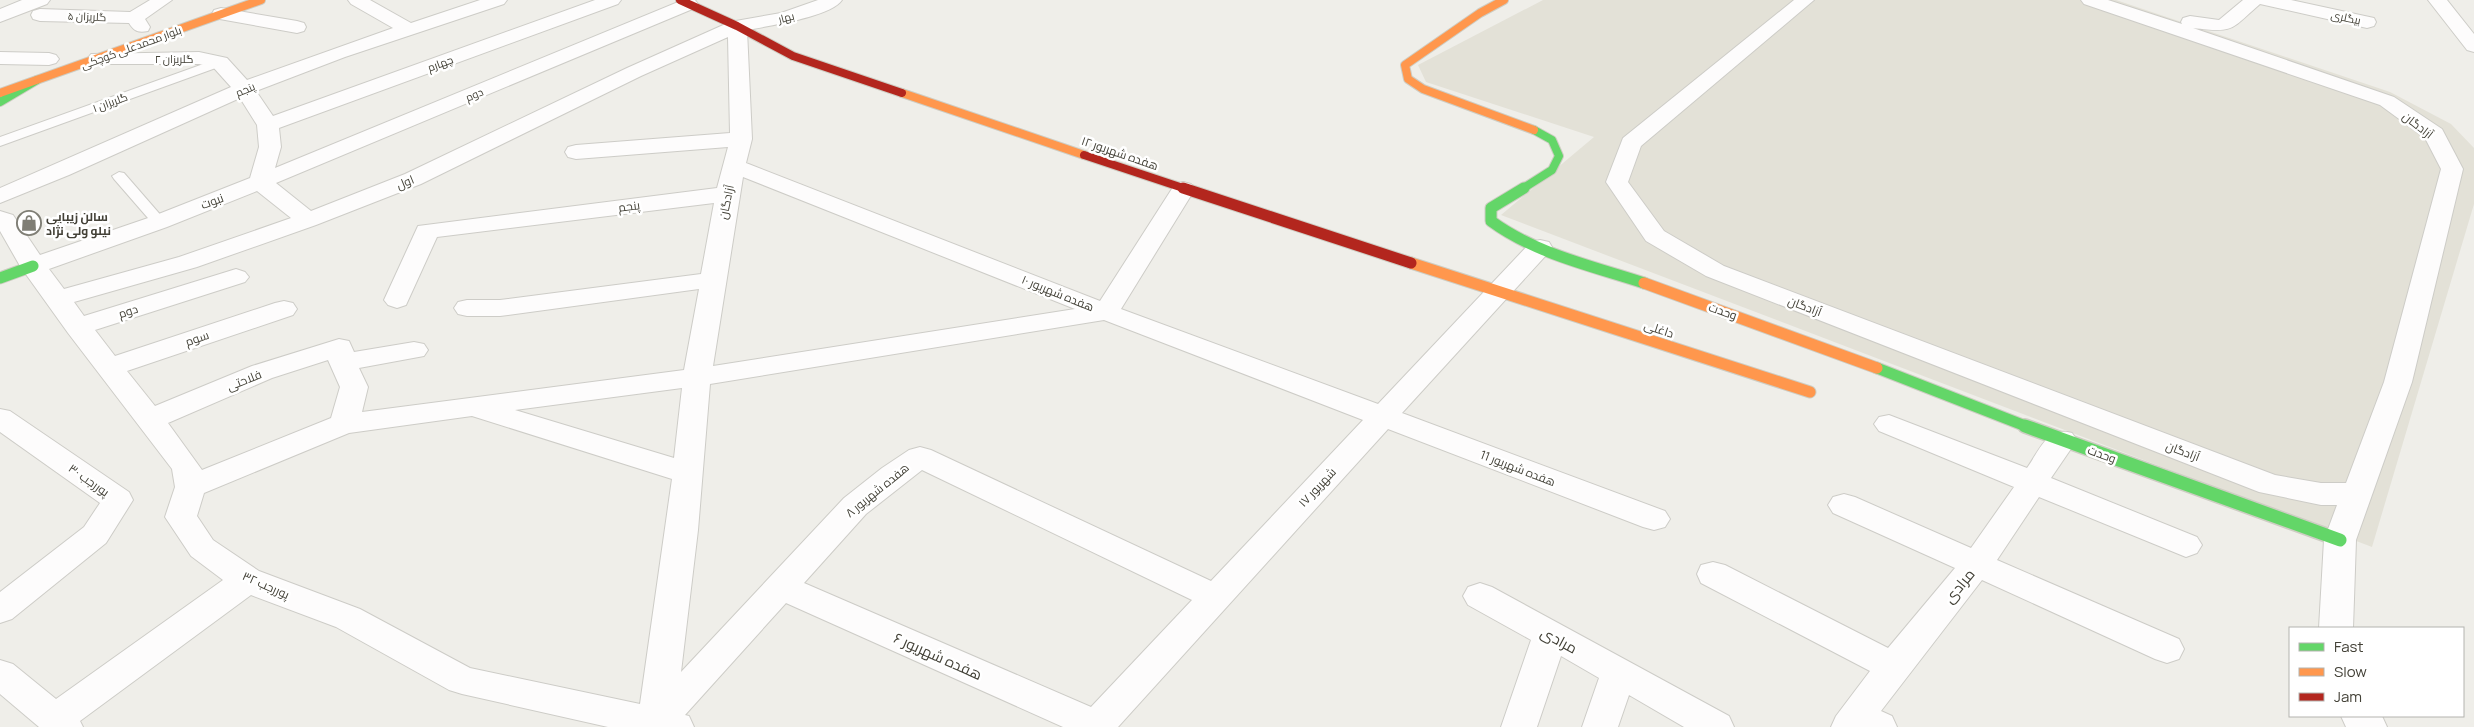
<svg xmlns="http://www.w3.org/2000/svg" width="2474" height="727" viewBox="0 0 2474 727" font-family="Manrope,Cairo,sans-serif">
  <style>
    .residential { fill: #e3e1d7 }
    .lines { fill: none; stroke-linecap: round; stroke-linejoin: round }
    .lane-casing { stroke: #cdccc7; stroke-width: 2 }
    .street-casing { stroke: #cdccc7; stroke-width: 2 }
    .fast-far2-casing { stroke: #cecdc3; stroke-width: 10 }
    .fast-far1-casing { stroke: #cecdc3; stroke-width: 13 }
    .fast-casing { stroke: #cecdc3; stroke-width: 16 }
    .slow-far1-casing { stroke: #cecdc3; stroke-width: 10 }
    .slow-casing { stroke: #cecdc3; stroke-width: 13 }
    .jam-far1-casing { stroke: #cecdc3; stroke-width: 10 }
    .jam-casing { stroke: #cecdc3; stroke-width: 13 }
    .lane { fill: #fdfcfc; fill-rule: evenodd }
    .street { fill: #fdfcfc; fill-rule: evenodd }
    .fast-far2 { stroke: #63d668; stroke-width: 8 }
    .fast-far1 { stroke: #63d668; stroke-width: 11 }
    .fast { stroke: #63d668; stroke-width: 13 }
    .slow-far1 { stroke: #ff974d; stroke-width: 8 }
    .slow { stroke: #ff974d; stroke-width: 11 }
    .jam-far1 { stroke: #b3261e; stroke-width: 8 }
    .jam { stroke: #b3261e; stroke-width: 11 }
    .labels { text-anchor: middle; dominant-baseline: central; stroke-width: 5; stroke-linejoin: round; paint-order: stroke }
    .far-street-label { font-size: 11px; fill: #434137; stroke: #fff }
    .street-label { font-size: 12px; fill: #434137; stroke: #fff }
    .poi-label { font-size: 12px; font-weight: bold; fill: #434137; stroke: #fff; text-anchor: start }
    .near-street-label { font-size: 15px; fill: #434137; stroke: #fff }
  </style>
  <rect width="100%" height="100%" fill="#efeee9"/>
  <!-- residential -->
  <path class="residential" d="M1543,0H2116L2390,92L2451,124L2474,148V204L2372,547L1501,215L1594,137L1426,82L1418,65Z"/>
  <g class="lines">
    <defs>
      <path id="lane" d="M220,58L224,59L226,62L224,65L0,146V137Z
        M119,172L124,173L164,219L167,222L164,225H154L114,179L112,176Z"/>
      <path id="street" d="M22,0H50L47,4L0,22V9Z
        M150,0H172L145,19L150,27L148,31C138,33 134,31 129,23L40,21L33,19L31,15L33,11L40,9L130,12Z
        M348,0H370L411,23L480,0H507L504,4L345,57L256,91L273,116L595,0H621L618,4L279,128L281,147L275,168L683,0H695L698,4L695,8L276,183L311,211L405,174L627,68L730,22L781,13L818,0H842C831,17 767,26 747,30L752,139L746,163L1100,301L1175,184L1183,182L1191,184L1195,189L1121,309L1378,404L1531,242L1540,240L1549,242L1552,247L1549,252L1402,413L1665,511L1670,519L1665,527L1654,530L1643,527L1388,429L1118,727H1063L786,603L685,715L689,716L694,727H608L462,694L449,690L336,627L251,595L80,721L83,727H39L0,694V660L13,664L56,699L223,580L191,556L165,517L175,487L172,469L68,333L20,266L0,231V211L13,215L40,255L151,217L250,178L259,147L257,125L240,98L69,175L0,203V188L231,87L213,67L199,64H98L91,62L88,58L91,54L199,52L227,58L247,80L393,28L351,4ZM728,37L730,133L576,145L568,147L565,152L568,157L576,159L728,147L717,188L418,226L384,300L388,305L397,308L406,305L437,237L714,203L701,274L500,300H467L458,302L454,308L458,314L467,316H500L699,289L684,370L362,412L368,387L359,368L424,356L428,350L424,344L414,342L354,352L349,341L339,339L252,366L155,406L127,371L293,315L297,309L293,303L284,301L275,303L115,356L95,330L245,282L249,277L245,272L236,269L84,316L74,302L197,267L316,225L421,184L641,76ZM743,177L1075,309L713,366ZM257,191L291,218L179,257L64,289L49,269L167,227ZM1104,320L1363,420L1211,581L931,450L920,447L909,450L882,468L844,498L681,672L698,530L710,384ZM328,360L340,387L331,418L202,470L168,423L272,378ZM682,388L674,458L515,410ZM472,416L672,479L640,704L470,668L360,609L259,571L213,540L197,516L204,493L349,433ZM922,470L1192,600L1091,707L804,583L866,514Z
        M1794,0H1814L1641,146L1628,182L1664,231L1724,266L2275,475L2321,483H2346L2384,382L2441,169L2425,138L2380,105L2084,4L2081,0H2108L2182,24L2181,22L2183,18L2190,16L2219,20L2243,0H2291L2374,18L2376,22L2374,26L2367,28L2260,4C2230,30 2235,33 2193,28L2394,97L2442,129L2463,169L2412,382L2356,540L2353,628H2319L2324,540L2337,505H2321L2259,492L1706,276L1646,241L1606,182L1623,138Z
        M2428,0H2447L2474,34V52L2467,50Z
        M221,8L297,21L304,23L306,27L304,31L297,33L214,18L212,14L214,10Z
        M0,52L49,53L56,55L59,59L56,63L49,65L0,64Z
        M0,409L10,411L129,492L133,500L106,543L12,619L0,623V592L84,527L100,503L0,432Z
        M1889,415L2027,468C2040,450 2047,426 2072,433L2077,440L2051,478L2197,537L2202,545L2197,553L2186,557L2039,497L1997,560L2179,639L2184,649L2179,659L2167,663L2155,659L1982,580L1881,711L1892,716L1897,727H1831L1836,716L1870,671L1701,583L1697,574L1701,565L1713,562L1725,565L1888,648L1955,568L1833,513L1828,505L1833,497L1844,494L1855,497L1971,548L2014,487L1879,431L1874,424L1879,417Z
        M1480,583L1492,587L1729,716L1734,727H1684L1629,695L1618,727H1582L1599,678L1561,656L1537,727H1501L1531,640L1468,605L1463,596L1468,587Z
        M2341,716H2382L2387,727H2346Z"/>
      <path id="fast-far2" d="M0,102L37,80
        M1522,189L1552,170L1559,156L1552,140L1534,130"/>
      <path id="fast-far1" d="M1524,188L1491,208V221C1536,254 1592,266 1644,283
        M0,278L33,266
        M1877,368L2028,427"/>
      <path id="fast" d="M2025,426L2340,540"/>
      <path id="slow-far1" d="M1504,0L1480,13L1405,65L1408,79L1423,89L1534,130
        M0,93L261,0
        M902,93L1084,155"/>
      <path id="slow" d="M1411,263L1810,392
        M1644,283L1877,368"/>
      <path id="jam-far1" d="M680,0L737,26L793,56L902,93
        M1084,155L1186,189"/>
      <path id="jam" d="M1183,188L1411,263"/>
    </defs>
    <!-- lane casing -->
    <use href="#lane" class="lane-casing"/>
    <!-- street casing -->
    <use href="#street" class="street-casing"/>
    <!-- fast-far2 casing -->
    <use href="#fast-far2" class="fast-far2-casing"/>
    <!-- fast-far1 casing -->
    <use href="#fast-far1" class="fast-far1-casing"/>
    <!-- fast casing -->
    <use href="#fast" class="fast-casing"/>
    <!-- slow-far1 casing -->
    <use href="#slow-far1" class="slow-far1-casing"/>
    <!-- slow casing -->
    <use href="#slow" class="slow-casing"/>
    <!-- jam-far1 casing -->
    <use href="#jam-far1" class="jam-far1-casing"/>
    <!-- jam casing -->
    <use href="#jam" class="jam-casing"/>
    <!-- lane -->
    <use href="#lane" class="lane"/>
    <!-- street -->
    <use href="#street" class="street"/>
    <!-- fast-far2 -->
    <use href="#fast-far2" class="fast-far2"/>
    <!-- fast-far1 -->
    <use href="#fast-far1" class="fast-far1"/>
    <!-- fast -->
    <use href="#fast" class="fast"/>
    <!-- slow-far1 -->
    <use href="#slow-far1" class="slow-far1"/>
    <!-- slow -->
    <use href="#slow" class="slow"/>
    <!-- jam-far1 -->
    <use href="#jam-far1" class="jam-far1"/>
    <!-- jam -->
    <use href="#jam" class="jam"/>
  </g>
  <!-- icons -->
  <defs>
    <symbol id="shop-ring" viewBox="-11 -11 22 22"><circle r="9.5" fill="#fff" stroke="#7f7e75" stroke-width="1.5"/><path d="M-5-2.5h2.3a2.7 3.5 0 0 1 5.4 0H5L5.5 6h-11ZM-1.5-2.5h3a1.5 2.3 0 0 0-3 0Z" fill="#7f7e75"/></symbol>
  </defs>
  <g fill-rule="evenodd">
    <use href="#shop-ring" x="15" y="209" width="28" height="28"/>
  </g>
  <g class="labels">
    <!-- far-street labels -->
    <g class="far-street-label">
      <text transform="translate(87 16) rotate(2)">گلریزان ۵</text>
      <text transform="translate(786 17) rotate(-14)">بهار</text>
      <text transform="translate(2346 17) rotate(12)">بیگلری</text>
      <text transform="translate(131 47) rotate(-20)">بلوار محمدعلی کوچکی</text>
      <text x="174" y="58">گلریزان ۲</text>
      <text transform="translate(440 63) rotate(-20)">چهارم</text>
      <text transform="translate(245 89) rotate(-23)">پنجم</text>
      <text transform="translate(474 94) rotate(-23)">دوم</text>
      <text transform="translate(110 102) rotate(-20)">گلریزان ۱</text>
    </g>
    <!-- street labels -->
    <g class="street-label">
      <text transform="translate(2418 125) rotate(38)">آزادگان</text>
      <text transform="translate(1120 153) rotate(19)">هفده شهریور ۱۲</text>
      <text transform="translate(405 182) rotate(-22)">اول</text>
      <text transform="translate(212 201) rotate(-21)">نبوت</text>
      <text transform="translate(726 202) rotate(-78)">آزادگان</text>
      <text transform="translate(629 206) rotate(-7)">پنجم</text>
      <text transform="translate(1058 293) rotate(22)">هفده شهریور ۱۰</text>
      <text transform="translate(1805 306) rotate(21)">آزادگان</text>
      <text transform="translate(128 311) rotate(-18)">دوم</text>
      <text transform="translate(1723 311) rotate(19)">وحدت</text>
      <text transform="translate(1659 329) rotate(18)">داغلی</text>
      <text transform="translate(197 338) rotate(-19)">سوم</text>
      <text transform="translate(244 380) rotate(-22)">فلاحتی</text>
      <text transform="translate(2183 451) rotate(21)">آزادگان</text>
      <text transform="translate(2102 454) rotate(20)">وحدت</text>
      <text transform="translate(1518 468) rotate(21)">هفده شهریور 11</text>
      <text transform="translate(89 480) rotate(35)">پوررجب ۳۰</text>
      <text transform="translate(1317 487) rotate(-47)">۱۷ شهریور</text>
      <text transform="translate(877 490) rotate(-39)">هفده شهریور ۸</text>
      <text transform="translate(266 585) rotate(24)">پوررجب ۳۲</text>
    </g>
    <!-- poi labels -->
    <g class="poi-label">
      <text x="46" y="216">سالن زیبایی<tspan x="46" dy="14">نیلو ولی نژاد</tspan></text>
    </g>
    <!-- near-street labels -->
    <g class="near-street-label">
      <text transform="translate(1959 586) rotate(-51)">مرادی</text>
      <text transform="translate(1559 640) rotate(28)">مرادی</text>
      <text transform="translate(938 656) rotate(24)">هفده شهریور ۶</text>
    </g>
  </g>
  <!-- legend -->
  <rect x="2289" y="627" width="175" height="90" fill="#ffffff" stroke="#b4b3af"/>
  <rect x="2299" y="643" width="25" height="8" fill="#63d668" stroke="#b4b3af"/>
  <text x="2334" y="652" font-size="15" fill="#434137">Fast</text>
  <rect x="2299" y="668" width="25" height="8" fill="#ff974d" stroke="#b4b3af"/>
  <text x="2334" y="677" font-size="15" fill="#434137">Slow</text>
  <rect x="2299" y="693" width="25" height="8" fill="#b3261e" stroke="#b4b3af"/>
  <text x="2334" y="702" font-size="15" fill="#434137">Jam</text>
</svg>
